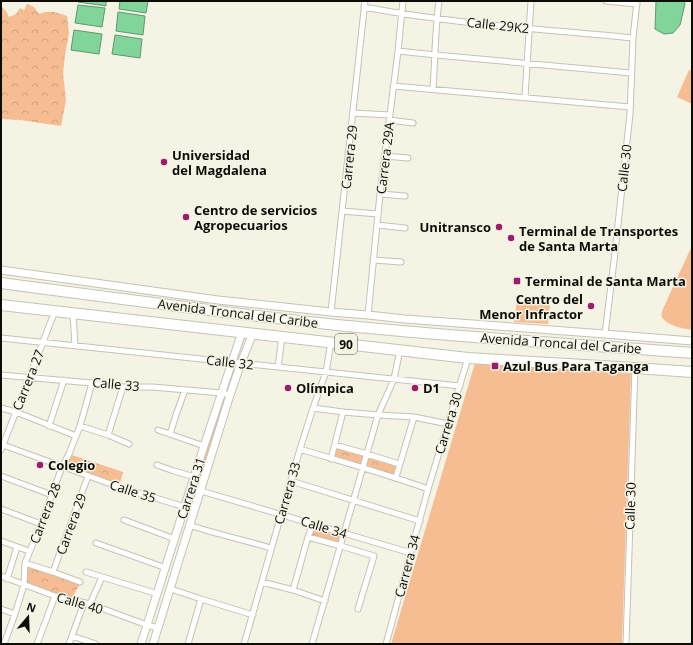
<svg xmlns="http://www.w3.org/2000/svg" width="693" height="645" viewBox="0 0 693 645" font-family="'Open Sans',sans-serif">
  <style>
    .green { fill: #f7bd92 }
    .forest { fill: url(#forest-crowns) }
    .water { fill: #82d59a; stroke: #5f996e }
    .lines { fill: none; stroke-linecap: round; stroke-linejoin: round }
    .street-casing { stroke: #c4c3b5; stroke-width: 7 }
    .secondary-casing { stroke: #c4c3b5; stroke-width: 9 }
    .highway-casing { stroke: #c4c3b5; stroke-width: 12 }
    .street { stroke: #fff; stroke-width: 5 }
    .secondary { stroke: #fff; stroke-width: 7 }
    .highway { stroke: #fff; stroke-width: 10 }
    .poi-dot { fill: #9d1b6d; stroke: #f4f3e4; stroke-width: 1.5 }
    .labels { text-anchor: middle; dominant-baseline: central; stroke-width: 3; stroke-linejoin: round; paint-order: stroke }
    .shield { fill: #f4f3e4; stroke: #52524a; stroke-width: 1 }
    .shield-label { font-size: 12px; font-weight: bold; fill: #0d0d08 }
    .street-label { font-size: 13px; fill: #0d0d08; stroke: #f4f3e4 }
    .poi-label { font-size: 13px; font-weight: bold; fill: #0d0d08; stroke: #f4f3e4; text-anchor: start }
  </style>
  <defs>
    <pattern id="forest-crowns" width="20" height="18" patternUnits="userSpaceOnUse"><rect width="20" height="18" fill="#f7bd92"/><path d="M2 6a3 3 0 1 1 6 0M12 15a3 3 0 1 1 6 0" fill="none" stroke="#d3a17c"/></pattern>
  </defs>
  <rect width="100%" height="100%" fill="#f4f3e4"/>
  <!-- green -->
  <path class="green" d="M689,70L692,71V104L677,97Z
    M692,249V330C685,329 665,325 662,317C661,316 662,312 662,311L690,250Z
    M517,301L550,305L548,324L514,322Z
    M475,363L631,374L622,644H391Z
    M219,404L225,405L201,480H196Z"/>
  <!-- forest -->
  <path class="forest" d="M27,4L34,7L39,14C50,10 56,12 67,16L69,33L65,55L63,74L66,100L61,126L20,120L1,119V6L6,11L9,17L16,14L20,8L24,10Z
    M336,447L364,455L361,466L333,457Z
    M69,454L123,472L119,487L62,467Z
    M368,458L397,466L394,475L366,466Z
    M314,527L341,535L338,544L310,536Z
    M25,563L82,580L71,600L25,586Z"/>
  <!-- water -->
  <path class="water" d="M78,1H106V6L78,2Z
    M120,1H148L146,13L119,9Z
    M656,1H684L685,4L680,25L673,33L664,34L655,29Z
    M78,5L105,8L102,27L75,23Z
    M118,12L145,16L143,35L116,31Z
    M74,30L102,34L99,54L71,50Z
    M115,35L142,39L140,58L112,54Z"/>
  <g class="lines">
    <defs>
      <path id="street" d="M606,1L637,4
        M364,7C453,24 543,29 633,38
        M398,51L436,55L631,73
        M393,86L630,107
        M433,89C435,60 435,30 439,1
        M525,97L531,1
        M353,113L390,115
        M389,120L413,123
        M385,156L408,158
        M380,194L405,196
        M342,211L378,214
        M377,225L405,228
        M373,260L401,262
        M331,312L365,1
        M73,313L75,346
        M368,315L380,194L398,51L403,1
        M605,334L614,261L630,114L633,38L637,1
        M1,338L460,386
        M278,367L282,337
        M1,375L92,383L123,387H152L222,393L230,395
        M1,408L16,412L76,436
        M313,408L343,412L378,415L414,417L448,424
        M49,426L64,380
        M80,426L108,435L129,444
        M158,430L204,446
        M170,434L177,412L185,390
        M108,435L123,387
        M3,445L119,487L185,507L196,505
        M335,445L367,454L399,464
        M300,449C343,462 386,474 428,489
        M1,450L55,311
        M331,459L343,412
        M157,465L174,471L195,477
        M1,476L52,495
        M396,477L414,417
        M291,481L420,521
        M191,488L411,553
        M1,509L41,524
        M124,520L175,539
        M189,525C216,534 244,540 271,548
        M308,537L341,546L374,556L358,609
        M1,541L29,551
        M96,543L166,568
        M25,563L53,572L80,582
        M53,572L88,476
        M86,572L158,594
        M1,576L55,596L90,604L147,625L158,628
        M7,579L17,547
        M262,582L293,590L325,601
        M171,589L201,599L253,615
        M293,590L308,537L313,524
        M90,604L102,577
        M1,609L15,614
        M72,636L96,644
        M4,644L15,614L24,585L25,563L41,524L62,467L69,454L80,426L92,383
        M37,644L55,596
        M69,644L84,603
        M188,644L201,599
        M244,644L300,449L313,408L326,372L331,342
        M312,644L378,415L394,379L400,350
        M386,644L428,489L468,358
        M626,644L635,368"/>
      <path id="secondary" d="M1,270L218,300L331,312L368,315L405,319L605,334L692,341
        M141,644L204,446L242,332
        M153,644L230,395L241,363L253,333"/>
      <path id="highway" d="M1,283C113,298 225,313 337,325C455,337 574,344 692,353
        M1,305L468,358L635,368L692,372"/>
    </defs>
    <!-- street casing -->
    <use href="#street" class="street-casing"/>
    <!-- secondary casing -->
    <use href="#secondary" class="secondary-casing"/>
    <!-- highway casing -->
    <use href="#highway" class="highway-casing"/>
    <!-- street -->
    <use href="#street" class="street"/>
    <!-- secondary -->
    <use href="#secondary" class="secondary"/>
    <!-- highway -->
    <use href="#highway" class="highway"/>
  </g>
  <!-- markers -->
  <g class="poi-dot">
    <circle cx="164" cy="162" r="4"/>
    <circle cx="186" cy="217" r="4"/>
    <circle cx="499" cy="227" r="4"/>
    <circle cx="511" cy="238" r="4"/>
    <rect x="513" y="277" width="8" height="8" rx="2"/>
    <circle cx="591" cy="306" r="4"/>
    <rect x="491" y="362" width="8" height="8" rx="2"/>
    <circle cx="288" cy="388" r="4"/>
    <circle cx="415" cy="388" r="4"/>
    <circle cx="40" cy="465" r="4"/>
  </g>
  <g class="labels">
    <!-- shield labels -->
    <rect class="shield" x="335" y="334" width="22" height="20" rx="3"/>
    <g class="shield-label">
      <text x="346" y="344">90</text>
    </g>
    <!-- street labels -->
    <g class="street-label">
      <text transform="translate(498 25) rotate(6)">Calle 29K2</text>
      <text transform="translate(349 157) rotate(-84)">Carrera 29</text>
      <text transform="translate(385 158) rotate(-83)">Carrera 29A</text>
      <text transform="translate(624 168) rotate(-84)">Calle 30</text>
      <text transform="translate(238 313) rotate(7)">Avenida Troncal del Caribe</text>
      <text transform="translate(561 343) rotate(4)">Avenida Troncal del Caribe</text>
      <text transform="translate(230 362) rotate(6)">Calle 32</text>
      <text transform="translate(28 380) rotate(-68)">Carrera 27</text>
      <text transform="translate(116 384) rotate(5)">Calle 33</text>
      <text transform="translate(448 423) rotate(-73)">Carrera 30</text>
      <text transform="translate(191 488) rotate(-72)">Carrera 31</text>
      <text transform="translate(133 491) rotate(18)">Calle 35</text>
      <text transform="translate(287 493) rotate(-74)">Carrera 33</text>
      <text transform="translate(630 506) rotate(-88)">Calle 30</text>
      <text transform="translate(45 513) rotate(-69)">Carrera 28</text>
      <text transform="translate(71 524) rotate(-70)">Carrera 29</text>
      <text transform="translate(324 527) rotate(17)">Calle 34</text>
      <text transform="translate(407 566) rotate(-75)">Carrera 34</text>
      <text transform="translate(80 603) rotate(16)">Calle 40</text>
    </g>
    <!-- poi labels -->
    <g class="poi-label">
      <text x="172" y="155">Universidad<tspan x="172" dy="15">del Magdalena</tspan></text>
      <text x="194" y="210">Centro de servicios<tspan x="194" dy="15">Agropecuarios</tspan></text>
      <text x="491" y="227" text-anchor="end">Unitransco</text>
      <text x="519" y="231">Terminal de Transportes<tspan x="519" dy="15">de Santa Marta</tspan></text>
      <text x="525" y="281">Terminal de Santa Marta</text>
      <text x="583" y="299" text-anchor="end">Centro del<tspan x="583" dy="15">Menor Infractor</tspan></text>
      <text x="503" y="366">Azul Bus Para Taganga</text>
      <text x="296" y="388">Olímpica</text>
      <text x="423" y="388">D1</text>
      <text x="48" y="465">Colegio</text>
    </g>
  </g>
  <!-- border -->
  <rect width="693" height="645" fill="none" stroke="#0d0d08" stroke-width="4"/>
  <!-- north arrow -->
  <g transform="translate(28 617) rotate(19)" stroke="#f4f3e4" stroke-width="3" paint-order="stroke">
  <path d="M0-3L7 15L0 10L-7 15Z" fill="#0d0d08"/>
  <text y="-6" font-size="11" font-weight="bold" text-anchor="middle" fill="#0d0d08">N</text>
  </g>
</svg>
